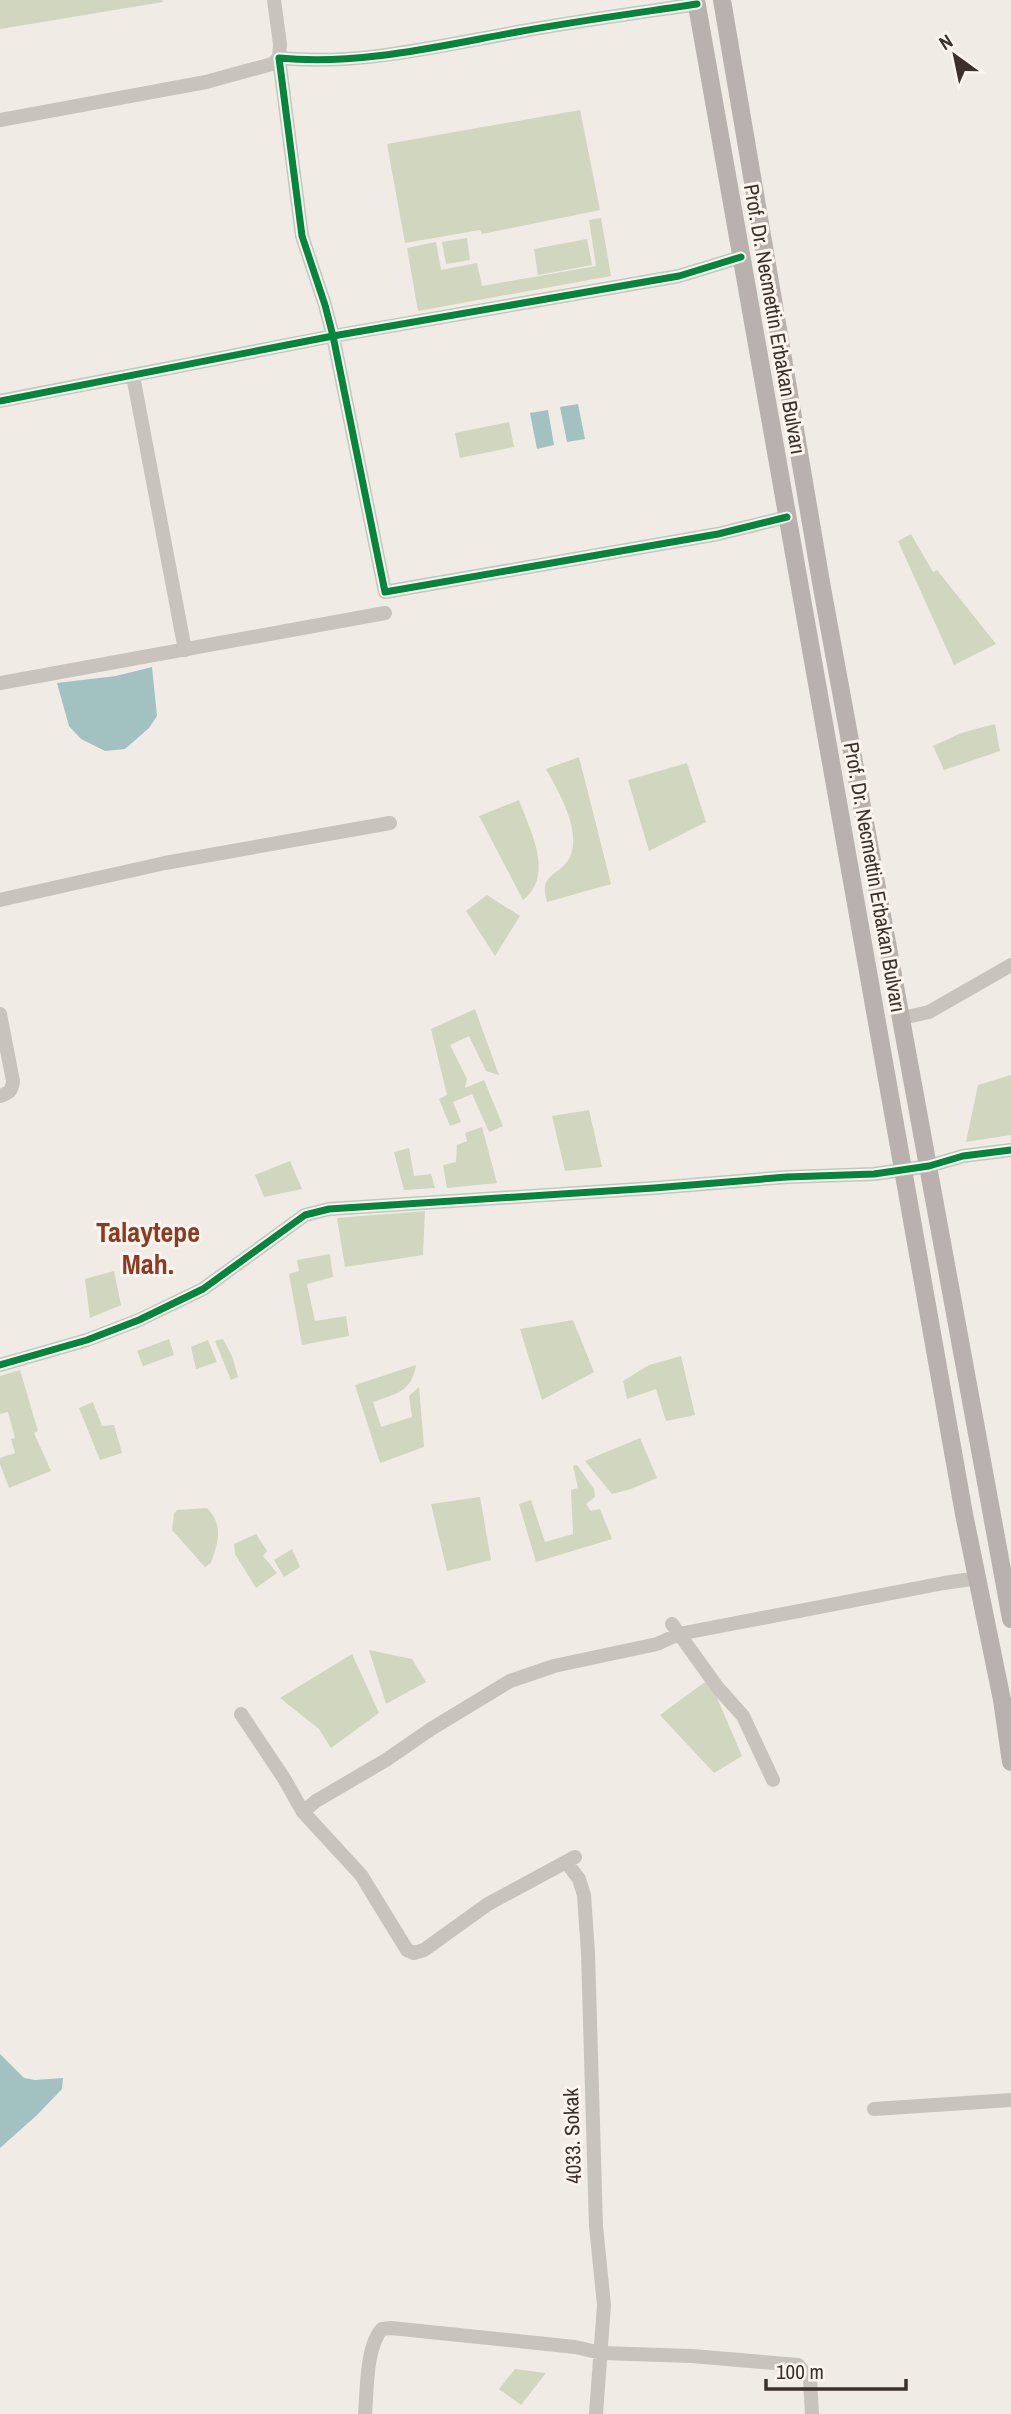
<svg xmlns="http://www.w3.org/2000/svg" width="1011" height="2414" viewBox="0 0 1011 2414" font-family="'Archivo Narrow',sans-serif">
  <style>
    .green { fill: #d1d6bf }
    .water { fill: #a1c2c1 }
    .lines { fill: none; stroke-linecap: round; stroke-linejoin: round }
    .minor { stroke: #c9c3be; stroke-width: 14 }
    .major { stroke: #b8b1ad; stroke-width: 18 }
    .cycleway-casing { stroke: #fbf5ee; stroke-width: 11 }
    .cycleway { stroke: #00873e; stroke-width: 7 }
    .labels { text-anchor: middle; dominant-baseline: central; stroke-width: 6; stroke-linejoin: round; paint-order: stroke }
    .street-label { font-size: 21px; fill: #3b302b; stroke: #fbf5ee }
    .district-label { font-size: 28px; font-weight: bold; fill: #8c3b22; stroke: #fbf5ee }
  </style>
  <rect width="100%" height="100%" fill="#f0ebe5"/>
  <!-- green -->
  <path class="green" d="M0,0H162L163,2L0,29Z
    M580,110L600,210L482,234L480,230L405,243L387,144Z
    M601,218L611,276L418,311L407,248L436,242L441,270L477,263L482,286L596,266L589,220Z
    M467,238L470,260L446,264L442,242Z
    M587,239L592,265L538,275L534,249Z
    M509,422L514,447L460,458L455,433Z
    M911,534L933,572L937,570L996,644L954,665L898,541Z
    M995,724L1000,751L944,770L933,746L961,733Z
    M579,757L611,884L547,902C538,872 560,877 570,857C582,830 558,791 546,769Z
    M687,763L706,822L649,851L628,780Z
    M519,800C530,831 555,874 523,900L479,816Z
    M487,895L520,916L495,956L466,911Z
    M475,1009L499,1075L486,1071L469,1036L450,1045L467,1079L465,1088L484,1080L503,1126L489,1132L472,1094L453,1102L461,1122L450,1126L439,1099L447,1095L431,1029Z
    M1011,1075V1135L966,1142L978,1085Z
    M589,1110L602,1167L565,1171L552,1116Z
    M482,1127L497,1183L447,1188L443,1165L456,1162L457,1145L467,1141L465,1133Z
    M409,1148L414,1176L431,1174L435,1188L404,1190L394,1152Z
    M290,1161L302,1189L264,1197L255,1175Z
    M425,1211L423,1255L345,1267L337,1218Z
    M330,1254L333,1277L307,1284L315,1321L346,1316L349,1336L302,1345L289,1274L299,1271L297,1260Z
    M114,1271L121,1305L90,1318L85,1279Z
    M573,1320L594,1372L542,1400L520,1329Z
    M169,1339L174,1355L143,1366L137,1351Z
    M223,1339L232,1356L238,1377L231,1380L215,1341Z
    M208,1340L217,1362L196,1369L191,1347Z
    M681,1356L695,1415L666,1421L656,1389L627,1399L623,1381L649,1365Z
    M416,1365C412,1392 395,1394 373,1402L381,1427L412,1417L409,1396L419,1387L424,1447L380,1463L355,1385Z
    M20,1370L38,1431L34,1433L51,1471L9,1488L0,1464V1458L15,1453L11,1439L15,1438L8,1412L0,1414V1376Z
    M93,1402L102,1426L114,1425L122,1453L100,1460L79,1408Z
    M640,1438L657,1478L631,1489L612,1494L585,1461Z
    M577,1465L594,1489L595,1497L586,1504L591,1511L600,1509L612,1539L536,1562L519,1504L531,1500L545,1542L573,1534L571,1490L578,1488L573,1466Z
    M480,1497L491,1560L447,1571L431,1504Z
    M207,1508C224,1525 218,1542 211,1563L205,1567L172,1530L174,1514L177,1510Z
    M256,1534L267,1551L263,1556L277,1573L256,1588L235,1554L234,1544Z
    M292,1549L300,1567L284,1577L274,1560Z
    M369,1650L412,1659L426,1682L386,1704Z
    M352,1654L379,1713L331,1748L319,1729L280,1698Z
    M709,1679L742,1756L714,1773L660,1715Z
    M515,2369L546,2373L521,2405L499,2389Z"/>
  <!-- water -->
  <path class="water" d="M578,404L585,439L567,442L560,407Z
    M548,410L554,445L537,449L530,413Z
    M152,667L157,716L149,728L125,749L105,751L81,739L69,726L57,683L116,676Z
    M0,2054L24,2078L35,2080L63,2078L62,2089L37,2115L0,2148Z"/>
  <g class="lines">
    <!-- minor -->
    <path class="minor" d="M697,4C637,13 577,21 517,32C439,46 358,66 279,58L302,236L325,305L333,336L385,592L718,534L787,517
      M0,120L206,82L272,64L279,58L280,44L274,0
      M133,376L185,650
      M0,401L333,336L679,276L741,257
      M0,683L385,613
      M0,900L165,863L390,823
      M0,1014L13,1081C12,1091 9,1093 0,1096
      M902,1018L929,1012L1011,965
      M0,1365L87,1340L139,1320L203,1289L305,1215L329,1209L654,1188L787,1177L874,1174L929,1166L963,1156L1011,1150
      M672,1624L718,1688L743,1716L773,1780
      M241,1714L285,1780L303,1812L361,1875L407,1950L414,1953L424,1950L488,1904L575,1857
      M303,1812L316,1801L386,1760L431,1729L510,1681L554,1666L657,1644L679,1634L944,1583L978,1578
      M566,1862L579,1879L584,1895L588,1953L596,2226L604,2305L596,2414
      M874,2109L1011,2100
      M365,2414C367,2391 366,2346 382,2329L391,2328L575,2347L601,2353L692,2356L798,2365L810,2379L812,2414"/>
    <!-- major -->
    <path class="major" d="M696,0L964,1514L1002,1700L1011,1762
      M722,0L822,588L1011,1619"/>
    <defs>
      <path id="cycleway" d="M697,4C637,13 577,21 517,32C439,46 358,66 279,58L302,236L325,305L333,336L385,592L718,534L787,517
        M0,401L333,336L679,276L741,257
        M0,1365L87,1340L139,1320L203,1289L305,1215L329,1209L654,1188L787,1177L874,1174L929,1166L963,1156L1011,1150"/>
    </defs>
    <!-- cycleway casing -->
    <use href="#cycleway" class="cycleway-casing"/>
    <!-- cycleway -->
    <use href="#cycleway" class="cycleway"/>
  </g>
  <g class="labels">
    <!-- street labels -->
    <g class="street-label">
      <text transform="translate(775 319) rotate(80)">Prof. Dr. Necmettin Erbakan Bulvarı</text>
      <text transform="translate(875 877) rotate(80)">Prof. Dr. Necmettin Erbakan Bulvarı</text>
      <text transform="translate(572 2136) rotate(-92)">4033. Sokak</text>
    </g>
    <!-- district labels -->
    <g class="district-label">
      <text x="148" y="1232">Talaytepe<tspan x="148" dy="32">Mah.</tspan></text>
    </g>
  </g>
  <!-- north arrow -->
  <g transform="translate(955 56) rotate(327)" stroke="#fbf5ee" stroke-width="5" paint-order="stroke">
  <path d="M0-5L12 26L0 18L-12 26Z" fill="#3b302b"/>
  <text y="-10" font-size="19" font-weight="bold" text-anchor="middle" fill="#3b302b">N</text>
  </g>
  <!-- scale -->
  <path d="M766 2379v10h140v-10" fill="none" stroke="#3b302b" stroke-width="3.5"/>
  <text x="776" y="2379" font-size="21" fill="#3b302b" stroke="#fbf5ee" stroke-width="5" paint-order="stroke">100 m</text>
</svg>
